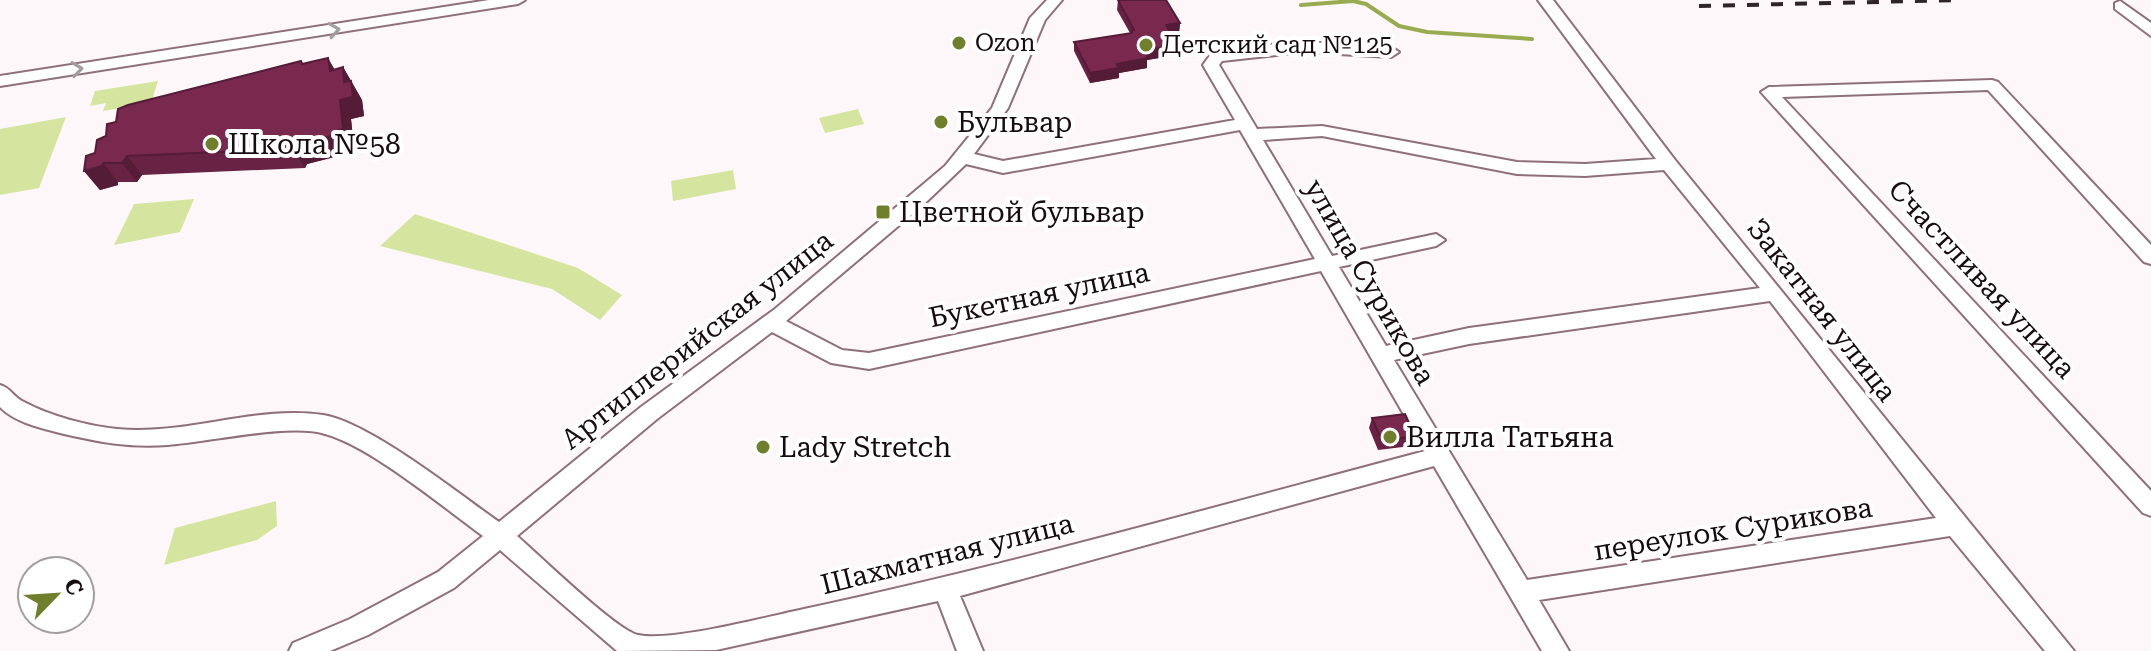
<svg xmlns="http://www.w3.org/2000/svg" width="2151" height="651" viewBox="0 0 2151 651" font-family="'Roboto Serif',serif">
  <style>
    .green { fill: #d5e5a0 }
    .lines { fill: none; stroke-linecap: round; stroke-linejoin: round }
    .stream { stroke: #99ab50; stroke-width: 4 }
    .minor-casing { stroke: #8e707b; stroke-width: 4 }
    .minor { fill: #fff; fill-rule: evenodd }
    .rail { stroke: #30262a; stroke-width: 4; stroke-dasharray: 12 12; stroke-linecap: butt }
    .wall { fill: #682243 }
    .shaded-wall { fill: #551c37 }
    .building { fill: #79284e; stroke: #551c37; stroke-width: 2 }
    .oneway { stroke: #a29e9f }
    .poi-dot { fill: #707f2d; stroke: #fff; stroke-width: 3 }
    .labels { text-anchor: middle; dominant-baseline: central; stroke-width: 8; stroke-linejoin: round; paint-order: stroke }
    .far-poi-label { font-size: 24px; fill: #170c10; stroke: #fff; text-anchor: start }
    .poi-label { font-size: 28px; fill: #170c10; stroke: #fff; text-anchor: start }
    .street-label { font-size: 28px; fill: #170c10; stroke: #fff }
  </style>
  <rect width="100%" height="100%" fill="#fef7f9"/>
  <!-- green -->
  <path class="green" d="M158,81L151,103L103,111L106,103L90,106L95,91Z
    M858,109L864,124L825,133L819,118Z
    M66,117L39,188L0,195V129Z
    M733,170L736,189L673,201L671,181Z
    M194,199L180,232L114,245L134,204Z
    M415,214L578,268L622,295L600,320L552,289L380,246Z
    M276,501L277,526L257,540L164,565L175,528Z"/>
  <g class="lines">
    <!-- stream -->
    <path class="stream" d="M1301,5L1353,1L1366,4L1399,26L1427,32L1532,39"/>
    <defs>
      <path id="minor" d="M489,0H525L518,4L0,86V76Z
        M1047,0H1062L1045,20L1008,108L974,154L1003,161L1235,120L1203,65L1211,54C1269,40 1332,41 1391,47L1399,52L1391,57L1304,52L1222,61L1219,65L1257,129L1322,126L1517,162L1585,164L1656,159L1538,0H1553L1675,160L2074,651H2045L1950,536L1539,600L1569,651H1542L1434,466L960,596L983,651H957L938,601L716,650L617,651L500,550L454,588L368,635L330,651H289L293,643L350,619L438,572L483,536C443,507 370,446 325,434C289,423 209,442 168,445C128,448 99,442 60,433C41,428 14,422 0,407V385C11,388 14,398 24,402C50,416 88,426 117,429C186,436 255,405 323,415C369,422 459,494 499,522L641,407L775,309L945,166L992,108L1030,18ZM1240,130L1315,259L869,353L842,350L786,321L923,205L966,164L1003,173ZM1322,136L1517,174L1585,176L1664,170L1760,288L1469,328L1386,346L1339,267L1436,246L1445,240L1436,234L1332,256L1263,140ZM1321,271L1425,451C1218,506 1013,564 804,609C766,617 672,642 638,635C616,630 538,554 517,536L657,419L772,332L831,363L869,369ZM1770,301L1936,518L1527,580L1394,360L1469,344Z
        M2120,1L2151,23V36L2115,9V3Z
        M1992,80L1998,82L2151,245V264L2144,262L1988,90L1782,97L2151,491V516L2143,513L1761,92L1769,87Z"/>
    </defs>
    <!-- minor casing -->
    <use href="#minor" class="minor-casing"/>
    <!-- minor -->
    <use href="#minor" class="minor"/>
    <!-- rail -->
    <path class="rail" d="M1699,6L1962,0"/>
  </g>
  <!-- wall -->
  <path class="wall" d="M1118,0L1180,23L1179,33L1171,34L1177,55L1147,60V68L1119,73V78L1090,83L1074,51V42L1130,33L1117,10Z
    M301,61L303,64L335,69L343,67L362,100L364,116L351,119L354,148L350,149V153L307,164L305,168L142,175L137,182H118V185L100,190L84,171L106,136Z
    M1372,418L1415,436L1411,446L1378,450L1369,428Z"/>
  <!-- shaded-wall -->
  <path class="shaded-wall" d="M1180,23L1179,33L1165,35L1166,25Z
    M1177,45V55L1147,60V68L1119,73V78L1090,83V73L1117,64L1144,51Z
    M328,58L339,77L330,71Z
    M343,67L362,100L364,116L351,119L354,148L350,149V153L307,164L305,168L293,149L295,145L339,130L340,100L344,82Z
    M127,156L142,175L137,182L122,163Z
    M103,163L118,182V185L100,190L84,171Z"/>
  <!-- building -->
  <path class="building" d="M1118,0H1166L1180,23L1166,25L1177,45L1144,51L1148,58L1117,64L1119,68L1090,73L1074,42L1132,33L1131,31L1134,30Z
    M328,58L330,71L343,67L344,82L351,81L353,97L340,100L343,129L339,130V134L295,145L293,149L127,156L122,163H103L102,166L84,171L86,156L95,153L97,140L106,136L107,124L116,122L118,109L128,105L301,61L302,64Z
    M1405,414L1415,436L1382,441L1372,418Z"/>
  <!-- one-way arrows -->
  <defs><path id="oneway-chevron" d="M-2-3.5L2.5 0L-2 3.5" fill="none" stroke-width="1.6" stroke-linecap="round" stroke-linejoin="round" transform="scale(2)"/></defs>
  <g class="oneway">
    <use href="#oneway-chevron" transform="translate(334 30) rotate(-9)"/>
    <use href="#oneway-chevron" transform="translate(77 69) rotate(-8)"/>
  </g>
  <!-- markers -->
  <g class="poi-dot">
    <circle cx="959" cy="43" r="8"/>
    <circle cx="1146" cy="45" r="8"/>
    <circle cx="941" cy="122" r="8"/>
    <circle cx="212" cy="144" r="8"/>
    <rect x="875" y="204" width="16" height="16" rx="4"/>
    <circle cx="1390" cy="437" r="8"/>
    <circle cx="763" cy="447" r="8"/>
  </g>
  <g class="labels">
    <!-- far-poi labels -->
    <g class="far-poi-label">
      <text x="975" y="43">Ozon</text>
      <text x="1162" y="45">Детский сад №125</text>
    </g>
    <!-- poi labels -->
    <g class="poi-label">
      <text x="957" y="122">Бульвар</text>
      <text x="228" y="144">Школа №58</text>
      <text x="899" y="212">Цветной бульвар</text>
      <text x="1406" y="437">Вилла Татьяна</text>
      <text x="779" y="447">Lady Stretch</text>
    </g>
    <!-- street labels -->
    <g class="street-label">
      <text transform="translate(1982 279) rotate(47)">Счастливая улица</text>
      <text transform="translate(1370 282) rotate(60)">улица Сурикова</text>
      <text transform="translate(1039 295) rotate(-12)">Букетная улица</text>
      <text transform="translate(1822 310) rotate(52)">Закатная улица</text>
      <text transform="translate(697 340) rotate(-38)">Артиллерийская улица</text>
      <text transform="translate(1733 529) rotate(-9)">переулок Сурикова</text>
      <text transform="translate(947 554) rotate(-14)">Шахматная улица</text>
    </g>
  </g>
  <!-- north arrow -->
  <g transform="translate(56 595) rotate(65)"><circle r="38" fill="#ffffff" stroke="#a29e9f" stroke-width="2"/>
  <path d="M0-6L14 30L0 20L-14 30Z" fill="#707f2d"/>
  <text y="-12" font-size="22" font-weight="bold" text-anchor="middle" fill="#170c10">С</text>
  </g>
</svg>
